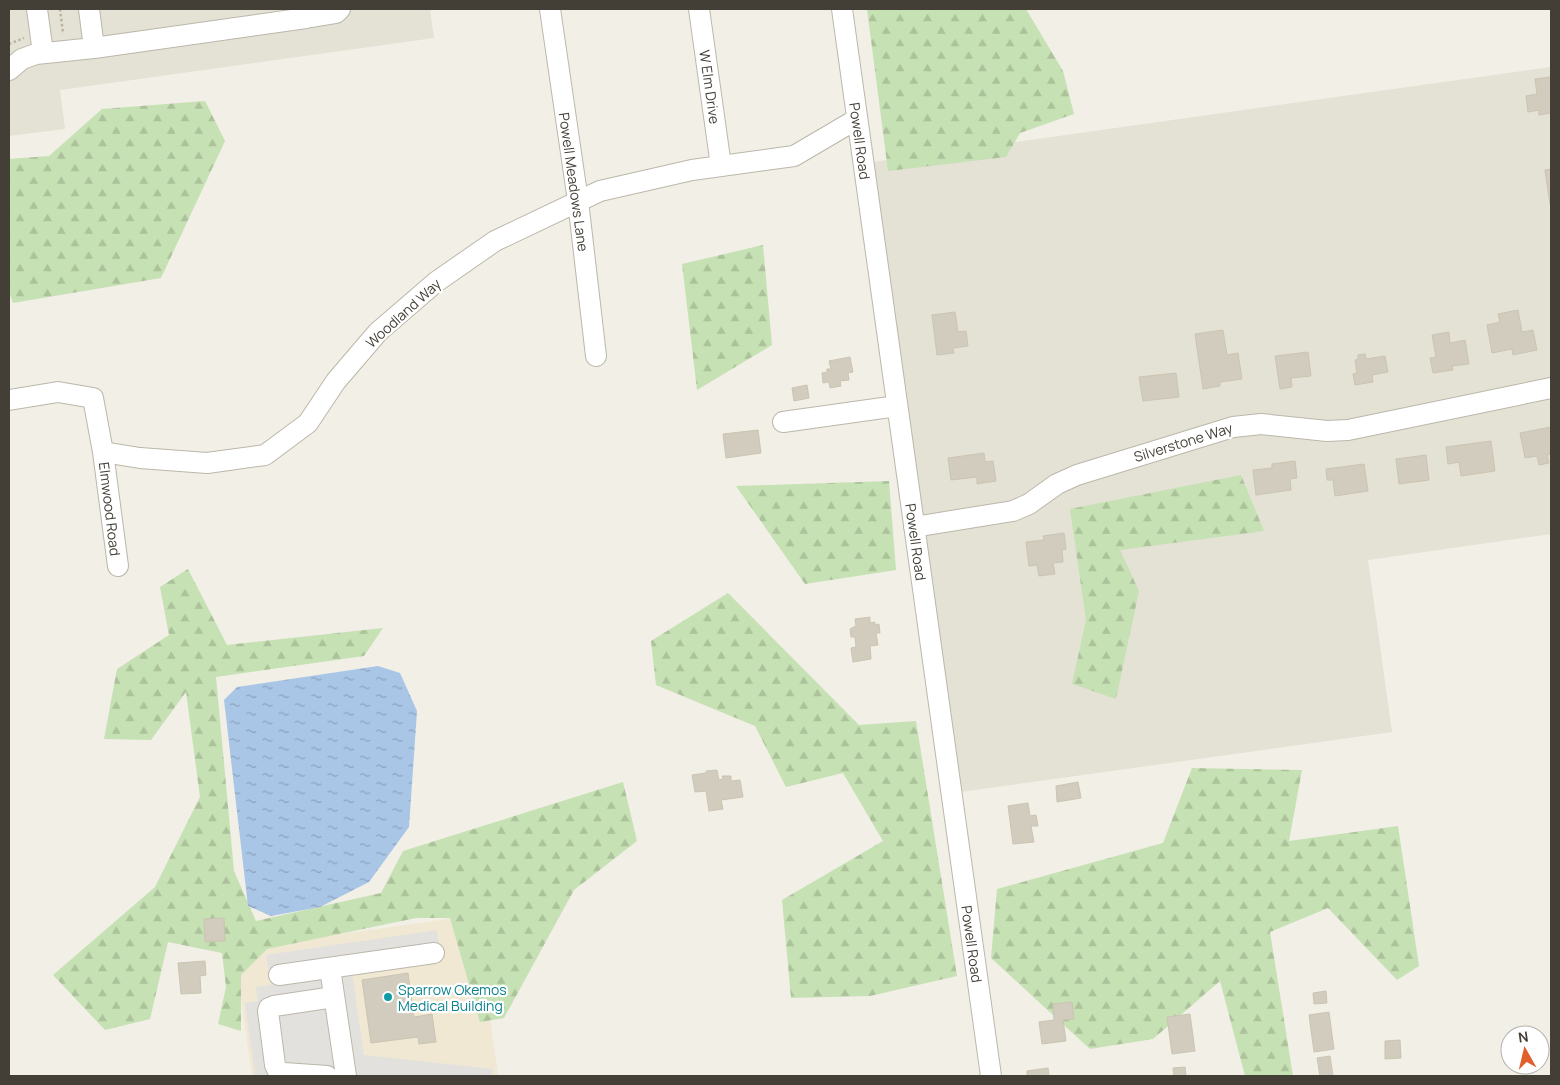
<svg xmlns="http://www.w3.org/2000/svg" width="1560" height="1085" viewBox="0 0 1560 1085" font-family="Manrope,sans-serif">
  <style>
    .residential { fill: #e4e1d5 }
    .commercial { fill: #f1e8d3 }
    .forest { fill: url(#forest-firs) }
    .parking { fill: #e2e1de }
    .water { fill: url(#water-ripples) }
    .building { fill: #d1ccbd; stroke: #cbc4b1 }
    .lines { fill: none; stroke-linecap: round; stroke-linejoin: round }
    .minor-casing { stroke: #bbb7aa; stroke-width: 22 }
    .path { stroke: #bbb49d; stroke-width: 2.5; stroke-dasharray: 2.5 2.5; stroke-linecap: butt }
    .minor { stroke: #fff; stroke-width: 20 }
    .culture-dot { fill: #0f9aa8; stroke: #fff; stroke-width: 2 }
    .labels { text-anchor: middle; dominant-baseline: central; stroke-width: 4.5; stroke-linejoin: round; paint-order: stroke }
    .street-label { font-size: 14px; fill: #433f36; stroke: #fff }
    .culture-label { font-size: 14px; fill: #0d838f; stroke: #fff; text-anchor: start }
  </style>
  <defs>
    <pattern id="forest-firs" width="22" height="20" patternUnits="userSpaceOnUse" patternTransform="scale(1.25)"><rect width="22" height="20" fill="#c6e1b3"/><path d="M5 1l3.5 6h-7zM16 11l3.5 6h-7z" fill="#abc29b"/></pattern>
    <pattern id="water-ripples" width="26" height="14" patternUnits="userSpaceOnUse" patternTransform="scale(1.25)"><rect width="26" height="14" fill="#a9c6e7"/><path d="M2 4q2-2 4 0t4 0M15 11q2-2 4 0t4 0" fill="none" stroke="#8ba2bc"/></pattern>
  </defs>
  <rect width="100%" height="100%" fill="#f1efe6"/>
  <!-- residential -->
  <path class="residential" d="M9,9H430L434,38L60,90L65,129L9,136Z
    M1551,67V534L1368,560L1392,732L961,792L873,162Z"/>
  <!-- commercial -->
  <path class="commercial" d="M476,915L498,1076H252L234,949Z"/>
  <!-- forest -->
  <path class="forest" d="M867,9H1026L1063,71L1074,114L1020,133L1006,157L888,171Z
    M205,101L225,141L161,278L13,303L9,292V159L49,156L102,109Z
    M763,245L772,345L697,390L682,264Z
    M1241,475L1264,531L1120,550L1139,591L1116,699L1072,684L1086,620L1070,509Z
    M889,481L896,570L805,584L736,486Z
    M188,569L227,645L383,628L364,656L216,677L234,871L256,921L381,893L403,851L623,782L637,841L574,890L504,1018L480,1022L450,918H416L267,949L241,975V1031L218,1024L226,987L222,953L168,942L150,1019L105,1030L53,975L155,887L200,797L186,692L151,740L104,739L117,669L169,635L160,587Z
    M728,593L859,725L916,721L957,976L870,996L791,998L782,900L883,841L843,773L786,787L755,726L656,685L651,641Z
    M1192,768L1302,770L1289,841L1398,826L1419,966L1397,980L1328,908L1270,932L1293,1076H1245L1220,981L1153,1039L1090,1049L991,958L997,889L1163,843Z"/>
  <!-- parking -->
  <path class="parking" d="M437,930L441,960L352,973L364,1055L493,1069L492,1076H255L245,1003L258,1001L256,987L271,985L266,955Z"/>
  <!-- water -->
  <path class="water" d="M378,666L400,673L417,711L409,827L369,882L320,907L271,916L248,906L224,700L237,687Z"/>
  <!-- building -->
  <path class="building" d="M1551,77V113L1539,115V110L1528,112L1526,96L1537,94L1535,79Z
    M1551,169V204H1550L1545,170Z
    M1518,310L1522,332L1533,330L1537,350L1513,355L1512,349L1492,353L1487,325L1500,322L1498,314Z
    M955,312L958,332L966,331L968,346L953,348L954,353L937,355L932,315Z
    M1223,330L1227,355L1238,353L1242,379L1220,382V386L1203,389L1195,334Z
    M1449,332L1450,343L1465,340L1469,364L1452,366L1453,370L1433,373L1430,358L1436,357L1432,335Z
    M1308,352L1311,376L1291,378L1292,387L1280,389L1275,356Z
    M1365,354L1366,359L1385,356L1388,372L1372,375L1373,382L1355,385L1353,374L1357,373L1355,360L1358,359V355Z
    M850,357L853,372L848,373L849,380L840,381L841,386L830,388L829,382L823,383L822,373L827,372V369H831L829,361Z
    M1176,373L1179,397L1143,401L1139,377Z
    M807,385L809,398L794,401L792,388Z
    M1551,427V454L1547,455L1549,463L1539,465L1537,456L1525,458L1520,433Z
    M758,430L761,453L726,458L723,434Z
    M1491,441L1495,471L1461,476L1459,462L1448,464L1446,447Z
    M984,453L985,462L993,461L996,481L977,484V477L951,480L948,458Z
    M1426,455L1429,480L1399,484L1396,459Z
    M1295,461L1297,478L1290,479L1291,490L1256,495L1253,470L1272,468V464Z
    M1364,464L1368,491L1335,496L1333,480H1327L1326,469Z
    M1064,533L1066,549L1062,550L1063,562L1053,563L1055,574L1039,576L1037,565L1029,566L1026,542L1044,540L1043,536Z
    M870,617V623L875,622V625L879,624L880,633H876L878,645L870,646L871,659L853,662L851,648L856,647L855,637H851L850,629L856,626L855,619Z
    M717,770L719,780L723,779L722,776H731V781L740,780L743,797L721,800L723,809L709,811L706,791L695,792L692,775L706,773V771Z
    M1078,782L1081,798L1057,802L1056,786Z
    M1028,803L1030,816L1036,815L1038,826H1031L1034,842L1013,844L1008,806Z
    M224,918L225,941L205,942L204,919Z
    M205,961L206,975L200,976L201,993L181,994L178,963Z
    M408,973L414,1017L432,1014L436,1042L419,1044L418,1037L371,1043L362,980Z
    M1326,991L1327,1003L1314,1004L1313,993Z
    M1072,1002L1074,1019L1063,1020L1066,1041L1042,1044L1039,1022L1054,1020L1053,1004Z
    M1329,1012L1334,1049L1314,1052L1309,1015Z
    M1190,1014L1195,1051L1172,1054L1167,1017Z
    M1400,1040L1401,1058L1385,1059V1041Z
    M1330,1056L1333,1076H1320L1317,1058Z
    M1185,1067L1186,1076H1174L1173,1068Z
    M1048,1068L1049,1076H1027V1071Z"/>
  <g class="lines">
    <defs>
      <path id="minor" d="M37,9L43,53
        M89,9L94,48
        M550,9L578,201L596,356
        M699,9L721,166
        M842,9L991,1076
        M9,70L22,59L36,54L94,48L306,18L336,13L340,9
        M9,400L58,392L93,398L103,452L118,566
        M783,422L897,406
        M103,452L140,458L207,463L265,455L308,423L336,381L378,332L436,282L495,241L600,191L692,170L794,156L857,119
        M914,527L1013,511L1029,504L1057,484L1077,475L1233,427L1261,424L1327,431L1348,430L1551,388
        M330,968L346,1076
        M279,975L434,953
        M327,1076L284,1073L278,1071L275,1065L268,1011L269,1008L274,1006L334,997"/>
    </defs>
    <!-- minor casing -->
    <use href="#minor" class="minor-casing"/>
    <!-- path -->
    <path class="path" d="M60,9L63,33H62
      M9,44L24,38"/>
    <!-- minor -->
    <use href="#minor" class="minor"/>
  </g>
  <!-- markers -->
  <circle class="culture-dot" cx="388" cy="997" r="5"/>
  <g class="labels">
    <!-- street labels -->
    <g class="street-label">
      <text transform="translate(710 87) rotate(82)">W Elm Drive</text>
      <text transform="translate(860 141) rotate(82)">Powell Road</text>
      <text transform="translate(574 182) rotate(82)">Powell Meadows Lane</text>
      <text transform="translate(403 313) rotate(-42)">Woodland Way</text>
      <text transform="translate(1183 442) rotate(-17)">Silverstone Way</text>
      <text transform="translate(110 509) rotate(83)">Elmwood Road</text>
      <text transform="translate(916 542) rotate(82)">Powell Road</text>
      <text transform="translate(972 944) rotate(82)">Powell Road</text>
    </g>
    <!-- culture labels -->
    <g class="culture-label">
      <text x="398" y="989">Sparrow Okemos<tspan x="398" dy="16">Medical Building</tspan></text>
    </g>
  </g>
  <!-- border -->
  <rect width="1560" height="1085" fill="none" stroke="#433f36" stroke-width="20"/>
  <!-- north arrow -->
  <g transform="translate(1525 1050) rotate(352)"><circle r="24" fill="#ffffff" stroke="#b4b2af"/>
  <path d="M0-4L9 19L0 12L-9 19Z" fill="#e15f2d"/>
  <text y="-8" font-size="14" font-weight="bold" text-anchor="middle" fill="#433f36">N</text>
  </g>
</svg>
